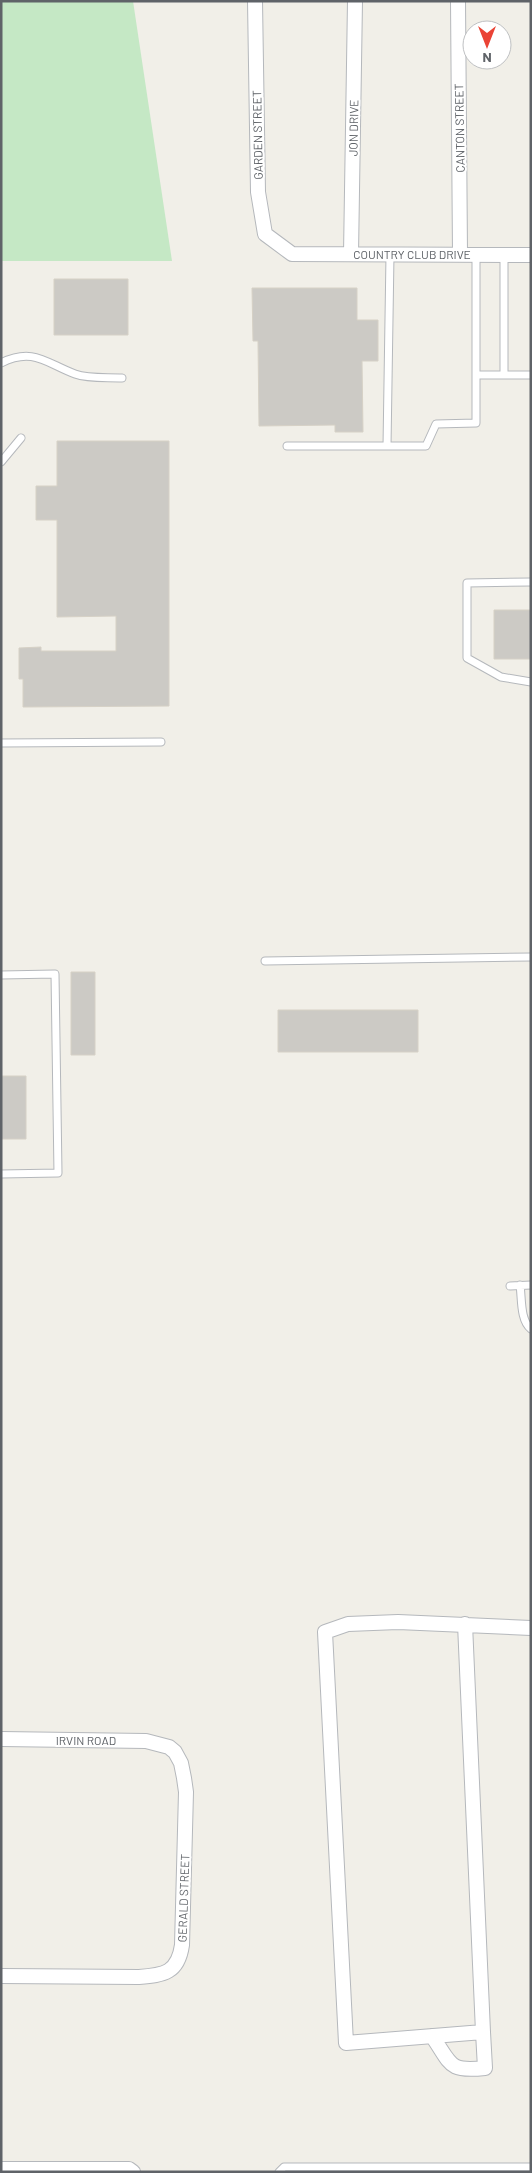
<svg xmlns="http://www.w3.org/2000/svg" width="532" height="2173" viewBox="0 0 532 2173" font-family="Barlow,sans-serif">
  <style>
    .green { fill: #c5e8c5 }
    .building { fill: #cccac5; stroke: #d6d1c6 }
    .lines { fill: none; stroke-linecap: round; stroke-linejoin: round }
    .service-casing { stroke: #b5b8bc; stroke-width: 9 }
    .minor-casing { stroke: #b5b8bc; stroke-width: 16 }
    .service { stroke: #fff; stroke-width: 7 }
    .minor { stroke: #fff; stroke-width: 14 }
    .labels { text-anchor: middle; dominant-baseline: central; stroke-width: 4; stroke-linejoin: round; paint-order: stroke }
    .street-label { font-size: 12px; fill: #5f6368; stroke: #fff }
  </style>
  <rect width="100%" height="100%" fill="#f1efe8"/>
  <!-- green -->
  <path class="green" d="M1,1H133L172,261H1Z"/>
  <!-- building -->
  <path class="building" d="M54,279H128V335H54Z
    M252,288H357V320H378V361H362L363,432H335V425L259,426L258,341H253Z
    M57,441H169V706L23,707V679H19V648L41,647V651H116V616L57,617V520H36V486H57Z
    M494,610H531V659H494Z
    M71,972H95V1055H71Z
    M278,1010H418V1052H278Z
    M1,1076H26V1139H1Z"/>
  <g class="lines">
    <defs>
      <path id="service" d="M476,255V375H531
        M504,255V375
        M1,363C33,347 46,363 75,374C89,379 107,377 122,378
        M287,446H426L436,424L476,423V375
        M387,446L390,255
        M1,462L21,438
        M531,582L467,583V658L501,677L531,682
        M1,743L161,742
        M265,961L531,957
        M1,975L55,974L58,1173L1,1174
        M520,1285C522,1299 520,1320 531,1329
        M510,1286L531,1285
        M279,2172L284,2167H531"/>
      <path id="minor" d="M255,1L258,192L265,234L292,254L531,255
        M458,1L460,254
        M351,254L355,1
        M465,1624L483,2032L346,2043L325,1632L348,1624L398,1622L531,1628
        M1,1739L146,1741L169,1747L175,1752L181,1763L184,1778L186,1792L182,1945C178,1973 164,1975 139,1977L1,1976
        M432,2036C452,2065 448,2072 485,2068L483,2032
        M1,2169H129L133,2172"/>
    </defs>
    <!-- service casing -->
    <use href="#service" class="service-casing"/>
    <!-- minor casing -->
    <use href="#minor" class="minor-casing"/>
    <!-- service -->
    <use href="#service" class="service"/>
    <!-- minor -->
    <use href="#minor" class="minor"/>
  </g>
  <g class="labels">
    <!-- street labels -->
    <g class="street-label">
      <text transform="translate(353 128) rotate(-89)">JON DRIVE</text>
      <text transform="translate(459 128) rotate(-91)">CANTON STREET</text>
      <text transform="translate(257 135) rotate(-91)">GARDEN STREET</text>
      <text x="412" y="254">COUNTRY CLUB DRIVE</text>
      <text x="86" y="1740">IRVIN ROAD</text>
      <text transform="translate(183 1898) rotate(-88)">GERALD STREET</text>
    </g>
  </g>
  <!-- border -->
  <rect width="532" height="2173" fill="none" stroke="#5f6368" stroke-width="5"/>
  <!-- north arrow -->
  <g transform="translate(487 45) rotate(180)"><circle r="24" fill="#ffffff" stroke="#bfc1c3"/>
  <path d="M0-4L9 19L0 12L-9 19Z" fill="#ea4335"/>
  <text y="-8" font-size="14" font-weight="bold" text-anchor="middle" fill="#5f6368">N</text>
  </g>
</svg>
